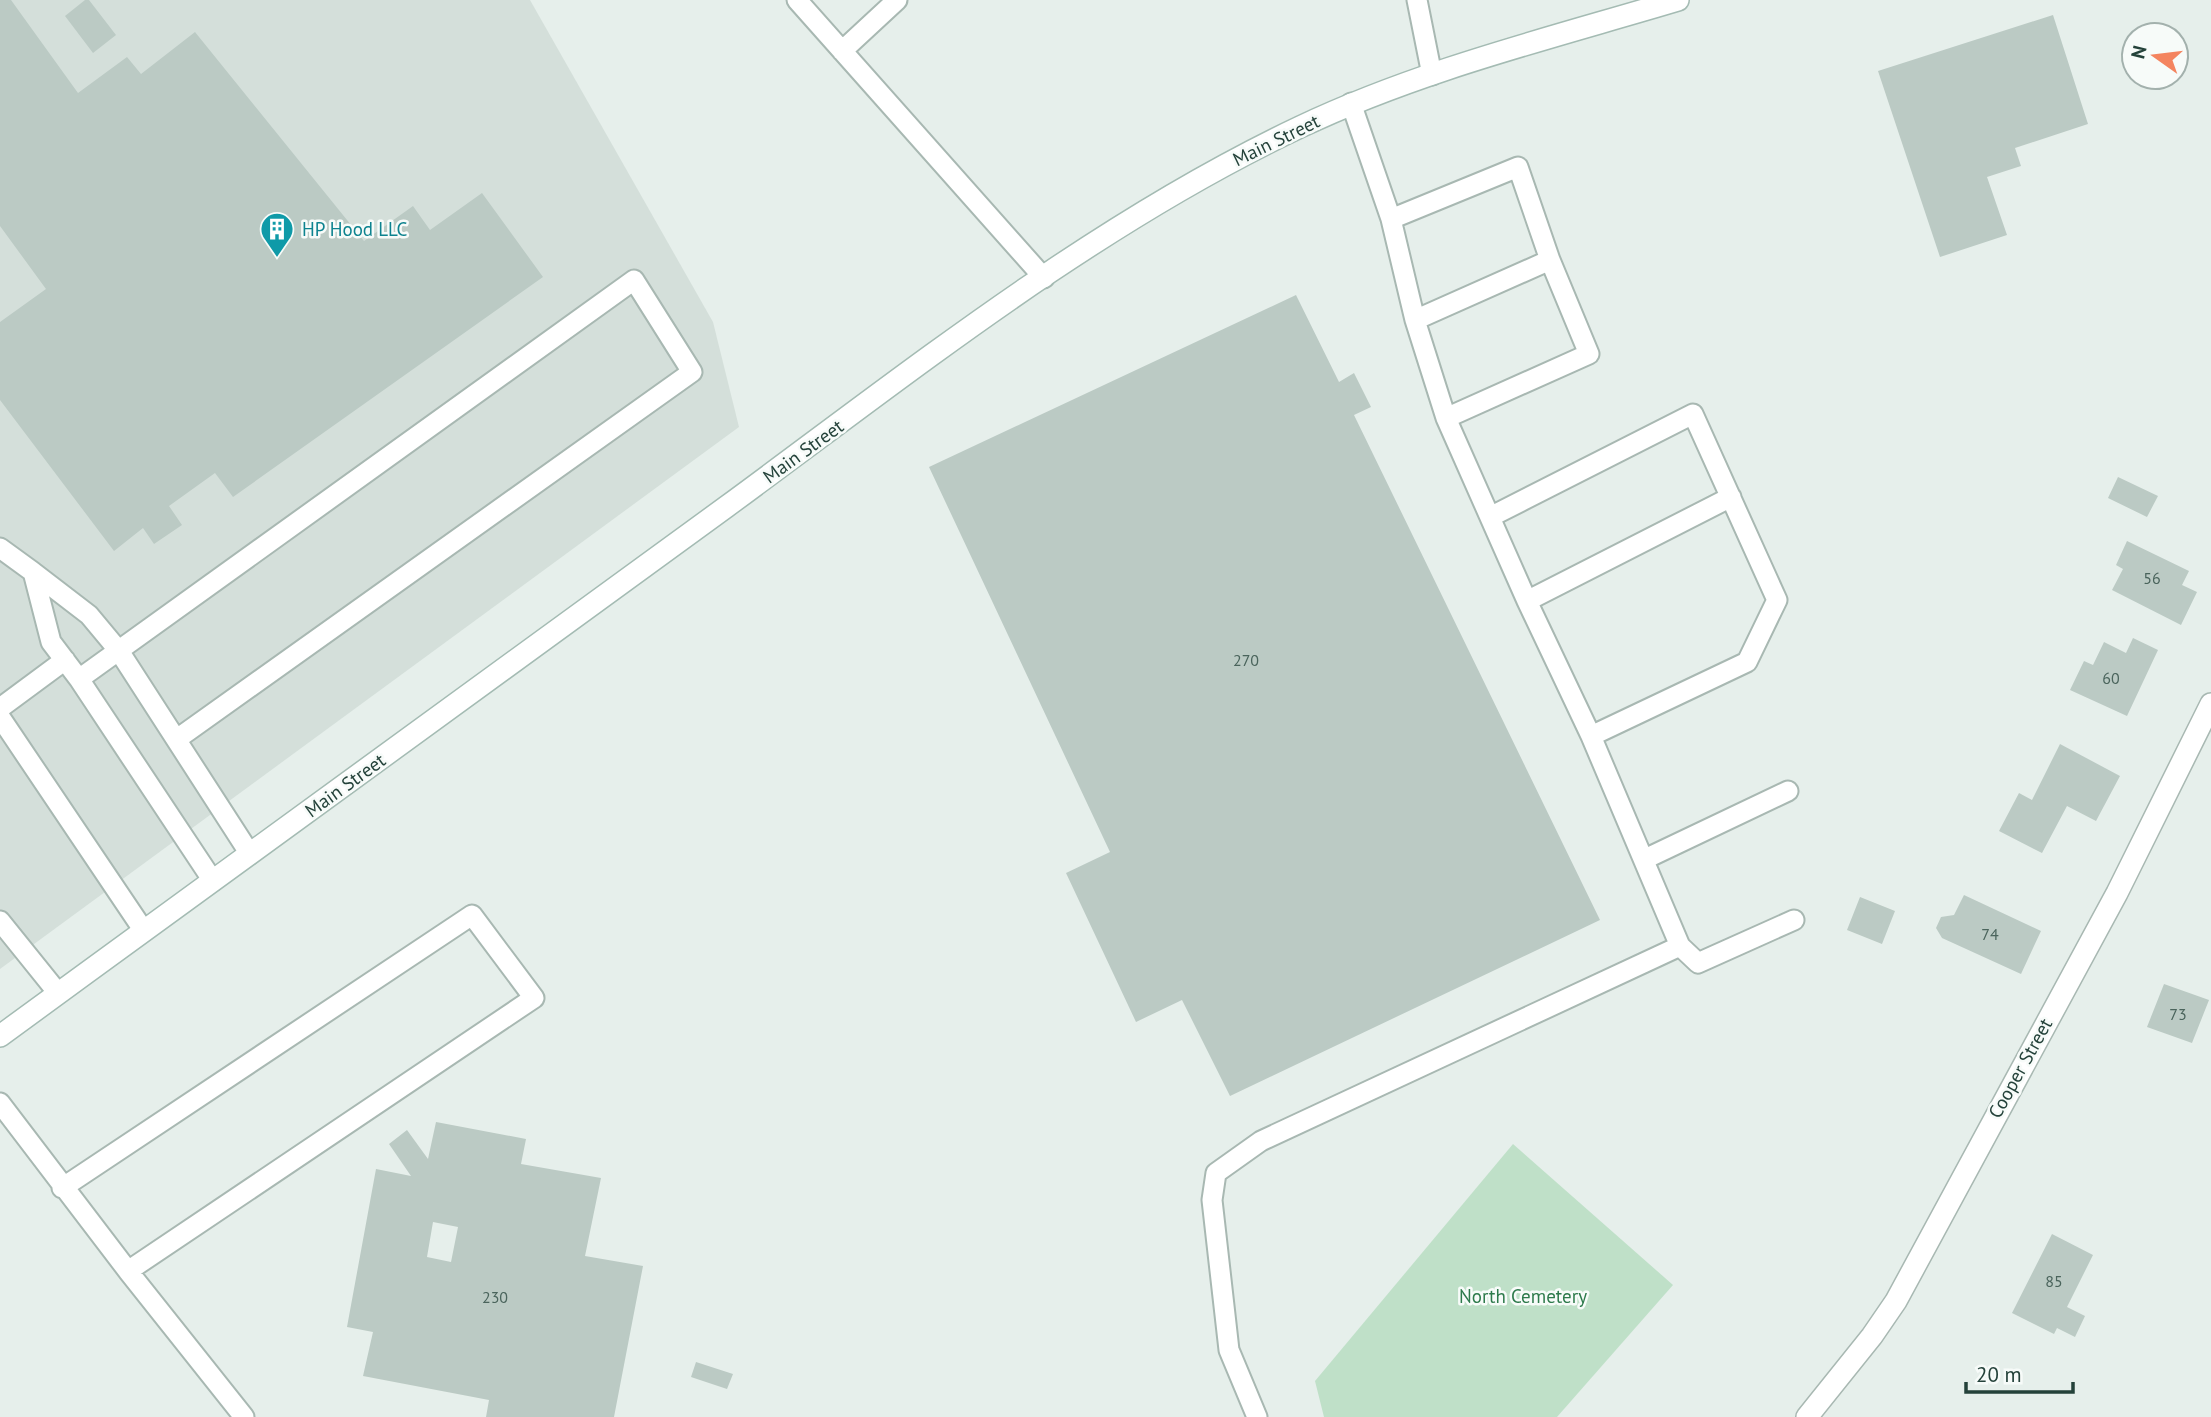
<svg xmlns="http://www.w3.org/2000/svg" width="2211" height="1417" viewBox="0 0 2211 1417" font-family="'PT Sans',sans-serif">
  <style>
    .built { fill: #d4dfda }
    .green { fill: #bfe0c8 }
    .building { fill: #bbcac4; fill-rule: evenodd }
    .lines { fill: none; stroke-linecap: round; stroke-linejoin: round }
    .service-casing { stroke: #a8b8b2; stroke-width: 23 }
    .tertiary-casing { stroke: #a8b8b2; stroke-width: 24 }
    .secondary-casing { stroke: #a4bbb3; stroke-width: 24 }
    .service { stroke: #fff; stroke-width: 19 }
    .tertiary { stroke: #fff; stroke-width: 21 }
    .secondary { stroke: #fff; stroke-width: 21 }
    .labels { text-anchor: middle; dominant-baseline: central; stroke-width: 5; stroke-linejoin: round; paint-order: stroke }
    .number-label { font-size: 16px; fill: #4a645c }
    .street-label { font-size: 19px; fill: #24423a; stroke: #f7fbf9 }
    .culture-label { font-size: 19px; fill: #0d838f; stroke: #f7fbf9; text-anchor: start }
    .park-label { font-size: 19px; fill: #2d7a4b; stroke: #f7fbf9 }
  </style>
  <rect width="100%" height="100%" fill="#e6efeb"/>
  <!-- built -->
  <path class="built" d="M0,0H530L713,322L739,427L0,969Z"/>
  <!-- green -->
  <path class="green" d="M1513,1144L1673,1285L1557,1417H1324L1315,1381Z"/>
  <!-- building -->
  <path class="building" d="M0,0H11L78,93L127,57L141,74L195,32L364,241L413,206L430,230L482,193L543,277L233,497L215,473L169,506L182,525L154,544L143,528L114,551L0,400V322L46,289L0,226Z
    M85,0H89L116,35L93,53L65,16Z
    M2053,15L2088,124L2015,148L2021,166L1987,177L2007,235L1940,257L1878,71Z
    M1296,295L1339,382L1354,373L1371,407L1354,415L1600,920L1230,1096L1182,1000L1136,1022L1066,873L1110,852L929,467Z
    M2118,477L2158,496L2147,517L2108,498Z
    M2127,541L2189,571L2182,585L2197,592L2181,625L2112,590L2123,569L2116,565Z
    M2133,638L2158,650L2127,716L2070,690L2084,661L2093,665L2104,642L2126,653Z
    M2060,744L2120,776L2096,821L2067,806L2042,853L1999,831L2019,793L2032,800Z
    M1964,895L2041,931L2021,974L1942,938L1936,928L1941,917L1954,915Z
    M1860,897L1895,911L1882,944L1847,930Z
    M2164,984L2209,1000L2192,1043L2147,1027Z
    M436,1122L526,1139L521,1164L601,1178L585,1256L643,1266L614,1417H486L489,1400L363,1376L373,1332L347,1327L376,1169L411,1176L389,1144L407,1130L428,1159ZM433,1222L458,1227L451,1262L427,1257Z
    M2052,1234L2093,1255L2067,1307L2085,1316L2075,1337L2057,1328L2054,1334L2012,1313Z
    M696,1362L733,1374L727,1389L691,1377Z"/>
  <g class="lines">
    <defs>
      <path id="service" d="M797,0L1044,278
        M1417,0L1432,75
        M842,51L897,0
        M1391,219L1518,167L1550,260
        M1415,320L1550,260L1589,354L1446,418
        M1490,517L1693,414L1777,600L1747,662L1591,736
        M0,548L33,572
        M1527,601L1731,497
        M79,679L51,642L33,572L89,615L119,651L250,854
        M0,708L65,660
        M0,717L144,931
        M177,739L692,372L634,280L79,679L213,881
        M1645,859L1788,791
        M0,921L58,993
        M1680,946L1698,963L1794,920
        M0,1103L128,1271L534,998L472,915L62,1188
        M128,1271L244,1417
        M1257,1417L1229,1350L1212,1200L1216,1173L1261,1141L1680,946L1591,736L1527,601L1446,418L1415,320L1391,219L1351,103"/>
      <path id="tertiary" d="M1807,1417L1872,1336L1896,1301L2117,893L2211,704"/>
      <path id="secondary" d="M0,1036C242,859 485,683 726,507C910,372 1093,225 1300,127C1420,70 1551,38 1678,0"/>
    </defs>
    <!-- service casing -->
    <use href="#service" class="service-casing"/>
    <!-- tertiary casing -->
    <use href="#tertiary" class="tertiary-casing"/>
    <!-- secondary casing -->
    <use href="#secondary" class="secondary-casing"/>
    <!-- service -->
    <use href="#service" class="service"/>
    <!-- tertiary -->
    <use href="#tertiary" class="tertiary"/>
    <!-- secondary -->
    <use href="#secondary" class="secondary"/>
  </g>
  <!-- icons -->
  <defs>
    <symbol id="building-pin" viewBox="-11 -11 22 30"><path d="M0 17L-7.5 6A9.5 9.5 0 1 1 7.5 6Z" fill="#0f9aa8" stroke="#f7fbf9"/><path d="M-4-6H4V6H1V3H-1V6H-4ZM-2.5-4.3h1.7v1.8h-1.7ZM.8-4.3h1.7v1.8H.8ZM-2.5-1h1.7V.8h-1.7ZM.8-1h1.7V.8H.8Z" fill="#fff"/></symbol>
  </defs>
  <g fill-rule="evenodd">
    <use href="#building-pin" x="258" y="210" width="38" height="52"/>
  </g>
  <g class="labels">
    <!-- number labels -->
    <g class="number-label">
      <text x="2152" y="578">56</text>
      <text x="1246" y="660">270</text>
      <text x="2111" y="678">60</text>
      <text x="1990" y="934">74</text>
      <text x="2178" y="1014">73</text>
      <text x="2054" y="1281">85</text>
      <text x="495" y="1297">230</text>
    </g>
    <!-- street labels -->
    <g class="street-label">
      <text transform="translate(1276 140) rotate(-26)">Main Street</text>
      <text transform="translate(803 451) rotate(-36)">Main Street</text>
      <text transform="translate(345 785) rotate(-36)">Main Street</text>
      <text transform="translate(2020 1068) rotate(-61)">Cooper Street</text>
    </g>
    <!-- culture labels -->
    <g class="culture-label">
      <text x="302" y="229">HP Hood LLC</text>
    </g>
    <!-- park labels -->
    <g class="park-label">
      <text x="1523" y="1296">North Cemetery</text>
    </g>
  </g>
  <!-- north arrow -->
  <g transform="translate(2155 56) rotate(284)"><circle r="33" fill="#f7fbf9" stroke="#a3b1ad" stroke-width="2"/>
  <path d="M0-5L12 26L0 18L-12 26Z" fill="#f4845f"/>
  <text y="-10" font-size="19" font-weight="bold" text-anchor="middle" fill="#24423a">N</text>
  </g>
  <!-- scale -->
  <path d="M1966 1382v10h107v-10" fill="none" stroke="#24423a" stroke-width="3.5"/>
  <text x="1976" y="1382" font-size="21" fill="#24423a" stroke="#f7fbf9" stroke-width="5" paint-order="stroke">20 m</text>
</svg>
